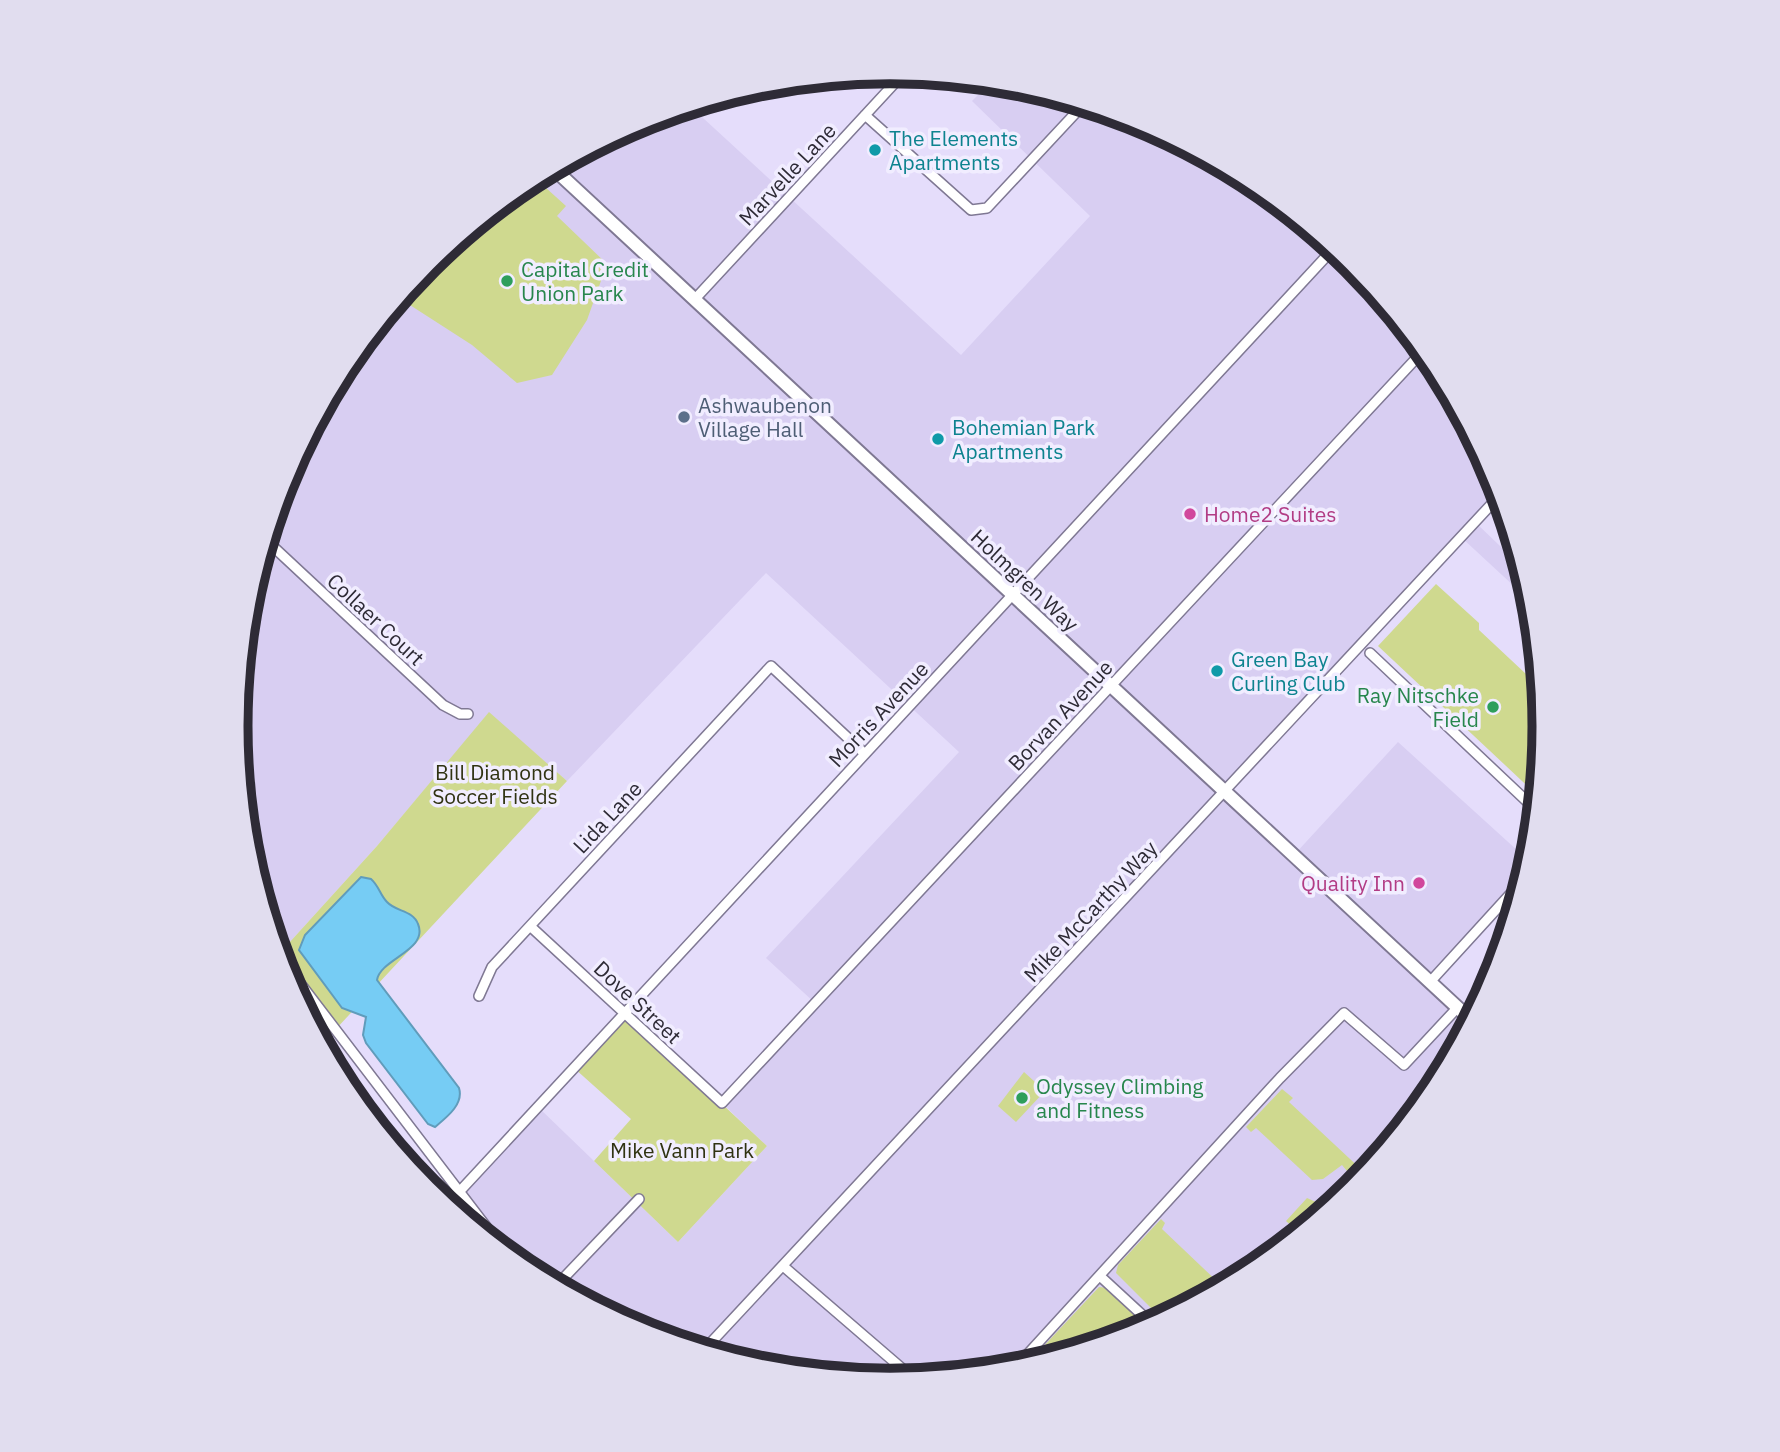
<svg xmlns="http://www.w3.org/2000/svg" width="1780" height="1452" viewBox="0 0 1780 1452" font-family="'IBM Plex Sans',sans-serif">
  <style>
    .built { fill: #d8cef2 }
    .green { fill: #cfd98f }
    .water { fill: #76ccf4; stroke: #609cbb; stroke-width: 2 }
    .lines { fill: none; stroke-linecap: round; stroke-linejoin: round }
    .street-casing { stroke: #7f7893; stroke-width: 12 }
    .secondary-casing { stroke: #7f7893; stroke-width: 16 }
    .street { stroke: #fff; stroke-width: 9 }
    .secondary { stroke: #fff; stroke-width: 12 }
    .culture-dot { fill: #0f9aa8; stroke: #f1edff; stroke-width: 2.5 }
    .leisure-dot { fill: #2e9e5b; stroke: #f1edff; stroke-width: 2.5 }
    .service-dot { fill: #5c6f8a; stroke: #f1edff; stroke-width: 2.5 }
    .hotel-dot { fill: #d1479c; stroke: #f1edff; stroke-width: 2.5 }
    .labels { text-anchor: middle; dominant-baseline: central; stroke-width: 7; stroke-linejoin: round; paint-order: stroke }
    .culture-label { font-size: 21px; fill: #0d838f; stroke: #f1edff; text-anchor: start }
    .street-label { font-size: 21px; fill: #2e2b36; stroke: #f1edff }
    .leisure-label { font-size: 21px; fill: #27864d; stroke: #f1edff; text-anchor: start }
    .service-label { font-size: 21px; fill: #4e5e75; stroke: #f1edff; text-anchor: start }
    .hotel-label { font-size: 21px; fill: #b23c85; stroke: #f1edff; text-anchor: start }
    .park-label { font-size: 21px; fill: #303312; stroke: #f1edff }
    .rim { fill: none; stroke: #2e2b36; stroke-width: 9 }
  </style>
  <rect width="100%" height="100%" fill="#e5ddfb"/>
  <!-- built -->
  <path class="built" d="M991,82L1018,84L1141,122L1254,182L1353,264L1434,363L1495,476L1500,495L1476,523L1522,567L1531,596L1528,599L1462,538L1225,791L1294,855L1398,742L1529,861L1524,879L1430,981L1471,1020L1434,1090L1352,1189L1253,1270L1140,1331L1017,1368L890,1380L762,1368L639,1330L526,1270L507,1254L459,1192L538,1107L678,1242L767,1146L722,1103L815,1003L766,958L959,752L766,573L567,781L489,713L377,846L279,954L248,853L236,726L248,598L286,475L346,362L428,263L527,182L640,121L690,106L961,355L1090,216L972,101Z"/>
  <!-- green -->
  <path class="green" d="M535,178L566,206L557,216L607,264L587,320L552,375L517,383L472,345L399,298L428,263Z
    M1436,584L1479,623V630L1540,687L1544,726L1537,795L1378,646Z
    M489,712L567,781L335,1030L279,954L377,846Z
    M625,1013L767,1146L678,1242L594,1161L631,1119L574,1068Z
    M1024,1072L1045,1091L1016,1122L998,1106Z
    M1282,1089L1293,1098L1289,1102L1365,1173L1357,1183L1342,1165L1323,1179L1312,1180L1256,1128L1251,1132L1246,1127Z
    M1307,1198L1318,1203L1324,1212L1299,1233L1286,1221Z
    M1161,1219L1165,1223L1162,1229L1222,1286L1232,1276L1238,1277L1236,1280L1162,1319L1116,1273L1118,1265Z
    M1099,1287L1108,1288L1149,1326L1026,1365Z"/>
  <!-- water -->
  <path class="water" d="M361,877L371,879C379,886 380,895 387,902C396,912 413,910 418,924C429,950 380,959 377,980L459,1088C464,1104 447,1117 435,1127L428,1124L366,1043L363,1035L366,1017L342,1008L299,950L305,935Z"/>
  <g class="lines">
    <defs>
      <path id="street" d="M865,115L971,210L987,208L1084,104
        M695,299L904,73
        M266,540L443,705L460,714H468
        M1370,653L1536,810
        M530,926L722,1103L1424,350
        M280,957L507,1254
        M1430,982L1524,879
        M479,996L492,967L771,666L865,754
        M447,1205L1334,248
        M783,1266L913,1378
        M1101,1277L1152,1324
        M556,1286L639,1199
        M704,1350L1500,495
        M1015,1368L1280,1078L1344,1013L1404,1065L1458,1007"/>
      <path id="secondary" d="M553,168L1471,1020
        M343,1084L365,1113"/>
    </defs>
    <!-- street casing -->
    <use href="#street" class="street-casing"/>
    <!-- secondary casing -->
    <use href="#secondary" class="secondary-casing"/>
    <!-- street -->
    <use href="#street" class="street"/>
    <!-- secondary -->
    <use href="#secondary" class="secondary"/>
  </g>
  <!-- markers -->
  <g class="culture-dot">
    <circle cx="875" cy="150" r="7"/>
    <circle cx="938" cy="439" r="7"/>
    <circle cx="1217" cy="671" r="7"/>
  </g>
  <g class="leisure-dot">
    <circle cx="507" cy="281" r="7"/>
    <circle cx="1493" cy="707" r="7"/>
    <circle cx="1022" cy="1098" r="7"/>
  </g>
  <circle class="service-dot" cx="684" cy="417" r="7"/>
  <g class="hotel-dot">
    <circle cx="1190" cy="514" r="7"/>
    <circle cx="1419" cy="883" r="7"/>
  </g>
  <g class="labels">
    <!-- culture labels -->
    <g class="culture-label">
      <text x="889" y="138">The Elements<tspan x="889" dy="24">Apartments</tspan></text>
      <text x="952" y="427">Bohemian Park<tspan x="952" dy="24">Apartments</tspan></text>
      <text x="1231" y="659">Green Bay<tspan x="1231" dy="24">Curling Club</tspan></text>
    </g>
    <!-- street labels -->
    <g class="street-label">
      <text transform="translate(787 174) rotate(-47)">Marvelle Lane</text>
      <text transform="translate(1025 580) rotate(43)">Holmgren Way</text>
      <text transform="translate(376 619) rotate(43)">Collaer Court</text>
      <text transform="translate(878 714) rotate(-47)">Morris Avenue</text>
      <text transform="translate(1060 715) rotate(-47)">Borvan Avenue</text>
      <text transform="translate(607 817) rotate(-47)">Lida Lane</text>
      <text transform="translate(1090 911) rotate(-47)">Mike McCarthy Way</text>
      <text transform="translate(638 1002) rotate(43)">Dove Street</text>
    </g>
    <!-- leisure labels -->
    <g class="leisure-label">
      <text x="521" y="269">Capital Credit<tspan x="521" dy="24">Union Park</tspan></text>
      <text x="1479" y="695" text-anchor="end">Ray Nitschke<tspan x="1479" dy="24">Field</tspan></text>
      <text x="1036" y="1086">Odyssey Climbing<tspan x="1036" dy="24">and Fitness</tspan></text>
    </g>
    <!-- service labels -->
    <g class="service-label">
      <text x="698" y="405">Ashwaubenon<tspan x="698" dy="24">Village Hall</tspan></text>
    </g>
    <!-- hotel labels -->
    <g class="hotel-label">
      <text x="1204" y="514">Home2 Suites</text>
      <text x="1405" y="883" text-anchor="end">Quality Inn</text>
    </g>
    <!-- park labels -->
    <g class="park-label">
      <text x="495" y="772">Bill Diamond<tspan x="495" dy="24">Soccer Fields</tspan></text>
      <text x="682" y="1150">Mike Vann Park</text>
    </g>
  </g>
  <!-- crop -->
  <path d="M0 0H1780V1452H0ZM248 726a642 642 0 1 1 1284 0a642 642 0 1 1-1284 0Z" fill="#e1ddef" fill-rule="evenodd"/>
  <path class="rim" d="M248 726a642 642 0 1 1 1284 0a642 642 0 1 1-1284 0Z"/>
</svg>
